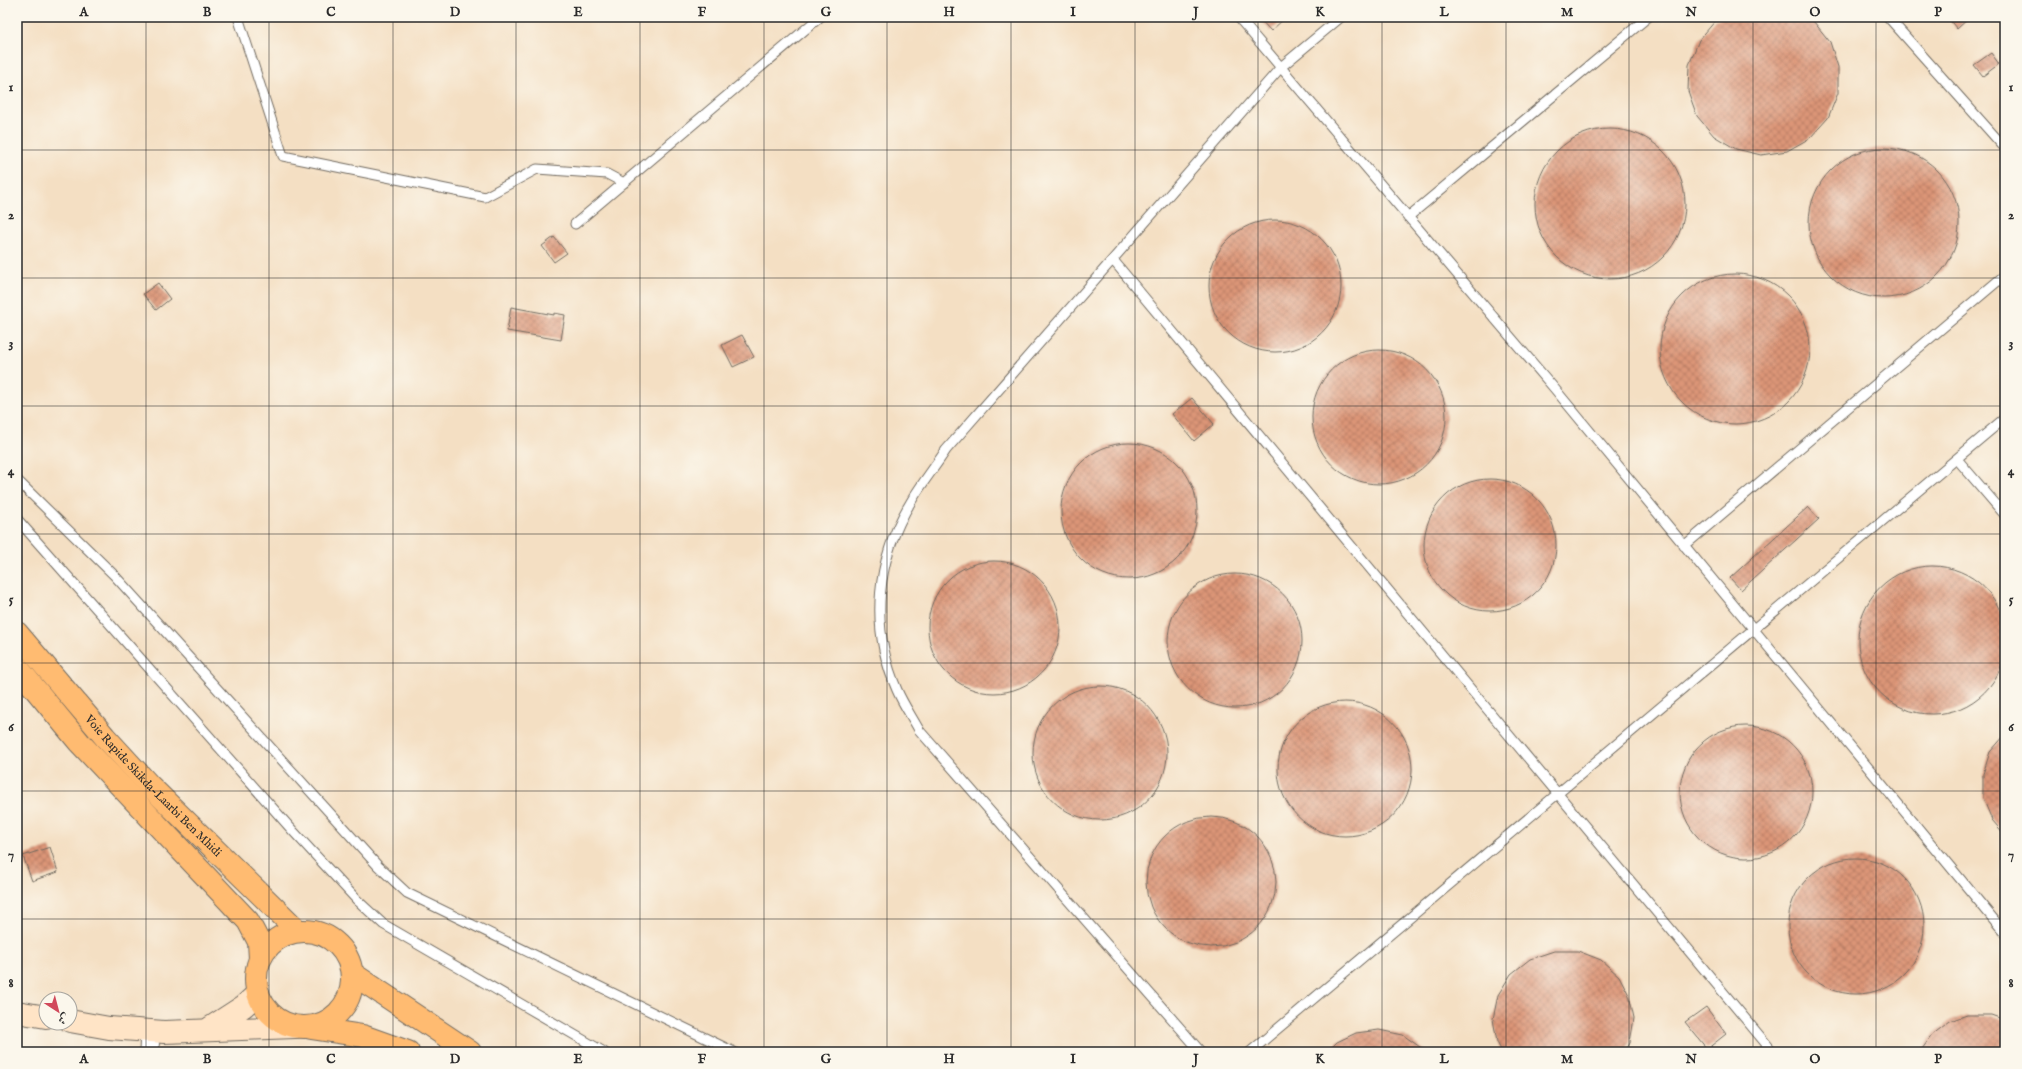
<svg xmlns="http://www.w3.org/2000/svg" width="2022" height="1069" viewBox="0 0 2022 1069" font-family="'IM FELL English',Amiri,serif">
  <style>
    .building { fill: url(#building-cross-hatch) }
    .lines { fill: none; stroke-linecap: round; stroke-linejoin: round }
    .lane-casing { stroke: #716a60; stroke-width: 11 }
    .street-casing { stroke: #716a60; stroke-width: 21 }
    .secondary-casing { stroke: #716a60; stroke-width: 24 }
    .highway-casing { stroke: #716a60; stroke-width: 24 }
    .lane { stroke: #fff; stroke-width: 9 }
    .street { stroke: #fff; stroke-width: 19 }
    .secondary { stroke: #ffe4c6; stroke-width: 22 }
    .highway { stroke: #ffbb71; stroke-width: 22 }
    .grid { fill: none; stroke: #2b2b2b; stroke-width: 1; stroke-opacity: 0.55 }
    .labels { text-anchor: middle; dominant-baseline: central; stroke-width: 3; stroke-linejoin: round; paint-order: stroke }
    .street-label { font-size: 12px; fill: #2b2b2b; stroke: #fbf7ec }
    .neatline { fill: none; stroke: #2b2b2b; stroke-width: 1.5 }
    .grid-label { font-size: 13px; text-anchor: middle; font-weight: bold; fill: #2b2b2b }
  </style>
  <defs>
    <pattern id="building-cross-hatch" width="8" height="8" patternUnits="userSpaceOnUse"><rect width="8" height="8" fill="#dc9577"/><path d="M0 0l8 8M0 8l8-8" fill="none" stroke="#b37a62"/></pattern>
  </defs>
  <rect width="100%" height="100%" fill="#fbf7ec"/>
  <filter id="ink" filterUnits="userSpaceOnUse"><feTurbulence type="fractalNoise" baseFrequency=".025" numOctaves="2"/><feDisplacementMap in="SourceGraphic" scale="8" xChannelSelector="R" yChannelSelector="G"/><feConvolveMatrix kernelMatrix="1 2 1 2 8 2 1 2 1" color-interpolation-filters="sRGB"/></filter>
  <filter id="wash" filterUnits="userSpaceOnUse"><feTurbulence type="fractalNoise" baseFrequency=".012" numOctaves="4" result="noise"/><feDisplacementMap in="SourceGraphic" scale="16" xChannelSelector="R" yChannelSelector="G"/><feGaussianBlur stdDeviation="0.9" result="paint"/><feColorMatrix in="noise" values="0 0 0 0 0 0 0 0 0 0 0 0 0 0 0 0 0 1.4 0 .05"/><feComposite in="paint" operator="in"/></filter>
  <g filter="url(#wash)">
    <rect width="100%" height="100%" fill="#f4dfc3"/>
    <g id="blocks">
      <!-- building -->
      <path class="building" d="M1258,17H1286L1271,31Z
        M1722,17H1805L1814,22L1830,42L1838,67V93L1828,118L1810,138L1787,151L1761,155L1736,149L1714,136L1697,116L1688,91L1689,65L1699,40L1716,20Z
        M1947,17H1970L1957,29Z
        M1991,53L1999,64L1983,76L1974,65Z
        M1535 204a75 75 0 1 1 150 0a75 75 0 1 1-150 0Z
        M1809 223a75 75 0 1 1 150 0a75 75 0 1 1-150 0Z
        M1209 286a66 66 0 1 1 132 0a66 66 0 1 1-132 0Z
        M554,237L567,253L554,262L542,246Z
        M1660 349a75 75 0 1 1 150 0a75 75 0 1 1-150 0Z
        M158,283L170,299L156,310L143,294Z
        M511,307L554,315V313L565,315L561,340L507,331Z
        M742,335L754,357L733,367L722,345Z
        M1312 417a67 67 0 1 1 134 0a67 67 0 1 1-134 0Z
        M1192,398L1214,424L1194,441L1172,414Z
        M1061 511a68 68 0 1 1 136 0a68 68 0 1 1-136 0Z
        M1424 545a66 66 0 1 1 132 0a66 66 0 1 1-132 0Z
        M1808,507L1819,519L1741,590L1730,578Z
        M928 627a66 66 0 1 1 132 0a66 66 0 1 1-132 0Z
        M1858 640a74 74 0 1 1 148 0a74 74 0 1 1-148 0Z
        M1168 641a67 67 0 1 1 134 0a67 67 0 1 1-134 0Z
        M1033 753a67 67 0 1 1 134 0a67 67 0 1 1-134 0Z
        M1278 769a67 67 0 1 1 134 0a67 67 0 1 1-134 0Z
        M1680 792a66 66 0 1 1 132 0a66 66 0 1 1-132 0Z
        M2005,735V835L1992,820L1983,798V774L1990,752Z
        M1146 882a65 65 0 1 1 130 0a65 65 0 1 1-130 0Z
        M50,847L58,872L32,881L23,856Z
        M1788 926a68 68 0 1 1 136 0a68 68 0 1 1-136 0Z
        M1554,951H1578L1601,960L1619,976L1629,995L1634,1018L1630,1043L1625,1052H1502L1497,1042L1493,1019L1498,995L1511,974L1530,959Z
        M1706,1007L1726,1034L1707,1049L1685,1022Z
        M1967,1015H1991L2005,1020V1052H1920L1932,1035L1950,1021Z
        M1379,1030L1403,1035L1427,1052H1327L1337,1042L1356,1033Z"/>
    </g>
  </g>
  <g filter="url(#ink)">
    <use href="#blocks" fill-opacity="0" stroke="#716a60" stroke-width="1"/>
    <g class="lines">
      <defs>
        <path id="lane" d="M238,17L283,156L485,197L537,169L607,174L624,183
          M1238,17L1554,388L2005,933
          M1888,17L2005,148
          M1408,217L1648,17
          M575,224L820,17
          M1113,260L1773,1052
          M1957,459L2005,515
          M17,480L114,575L378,866L407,893L734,1052
          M17,519L293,831L357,900L383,924L604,1052
          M1684,546L2005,275
          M1201,1052L919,730C912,717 903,704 897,690C869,626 876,559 912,500C922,483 935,467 946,450L1281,67L1341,17
          M1250,1052L2005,418"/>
        <path id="street" d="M149,1052L150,1031"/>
        <path id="secondary" d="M17,1012L46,1017
          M70,1021L109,1028L164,1032L295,1027
          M207,1030L244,1006L258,993"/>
        <g id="highway">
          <path id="s1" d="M17,633L105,737L149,785L298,931"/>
          <path d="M17,667L79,742L248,921L259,942L260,959"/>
          <circle cx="304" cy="979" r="48"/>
          <path d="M353,974L470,1052"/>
          <path d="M311,1028L363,1036L408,1052"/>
        </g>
      </defs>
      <!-- lane casing -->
      <use href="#lane" class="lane-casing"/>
      <!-- street casing -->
      <use href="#street" class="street-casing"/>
      <!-- secondary casing -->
      <use href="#secondary" class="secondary-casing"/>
      <!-- highway casing -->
      <use href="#highway" class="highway-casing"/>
      <!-- lane -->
      <use href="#lane" class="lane"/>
      <!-- street -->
      <use href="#street" class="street"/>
      <!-- secondary -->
      <use href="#secondary" class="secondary"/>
      <!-- highway -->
      <use href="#highway" class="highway"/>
    </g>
  </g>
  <!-- grid -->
  <path class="grid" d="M146,17V1052M269,17V1052M393,17V1052M516,17V1052M640,17V1052M764,17V1052M887,17V1052M1011,17V1052M1135,17V1052M1258,17V1052M1382,17V1052M1506,17V1052M1629,17V1052M1753,17V1052M1876,17V1052M17,150H2005M17,278H2005M17,406H2005M17,534H2005M17,663H2005M17,791H2005M17,919H2005"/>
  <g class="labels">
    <!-- street labels -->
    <g class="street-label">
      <text stroke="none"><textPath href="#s1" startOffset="205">Voie Rapide Skikda-Laarbi Ben Mhidi</textPath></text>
    </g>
  </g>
  <!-- margin -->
  <rect width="2022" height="1069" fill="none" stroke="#fbf7ec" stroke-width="44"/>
  <!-- north arrow -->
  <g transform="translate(58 1011) rotate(144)"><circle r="19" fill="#fbf7ec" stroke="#a8a59f"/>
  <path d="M0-3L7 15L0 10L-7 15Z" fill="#d1495b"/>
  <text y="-6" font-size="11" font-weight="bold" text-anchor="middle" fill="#2b2b2b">ش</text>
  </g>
  <rect x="22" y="22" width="1978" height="1025" class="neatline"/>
  <g class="grid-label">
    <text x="84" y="16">A</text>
    <text x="207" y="16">B</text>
    <text x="331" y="16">C</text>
    <text x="455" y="16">D</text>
    <text x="578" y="16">E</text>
    <text x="702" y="16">F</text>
    <text x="826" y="16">G</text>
    <text x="949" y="16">H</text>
    <text x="1073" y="16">I</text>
    <text x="1196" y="16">J</text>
    <text x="1320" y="16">K</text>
    <text x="1444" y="16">L</text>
    <text x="1567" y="16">M</text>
    <text x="1691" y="16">N</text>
    <text x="1815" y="16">O</text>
    <text x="1938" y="16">P</text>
    <text x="11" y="91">1</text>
    <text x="2011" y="91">1</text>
    <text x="11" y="219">2</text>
    <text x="2011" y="219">2</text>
    <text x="11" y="347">3</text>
    <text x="2011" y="347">3</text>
    <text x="11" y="475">4</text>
    <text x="2011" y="475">4</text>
    <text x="11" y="603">5</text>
    <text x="2011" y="603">5</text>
    <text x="11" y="731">6</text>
    <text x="2011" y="731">6</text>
    <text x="11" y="859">7</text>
    <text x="2011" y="859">7</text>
    <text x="11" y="987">8</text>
    <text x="2011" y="987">8</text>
    <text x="84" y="1063">A</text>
    <text x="207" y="1063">B</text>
    <text x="331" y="1063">C</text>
    <text x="455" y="1063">D</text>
    <text x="578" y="1063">E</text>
    <text x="702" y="1063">F</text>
    <text x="826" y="1063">G</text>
    <text x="949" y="1063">H</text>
    <text x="1073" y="1063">I</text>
    <text x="1196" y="1063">J</text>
    <text x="1320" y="1063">K</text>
    <text x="1444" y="1063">L</text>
    <text x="1567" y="1063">M</text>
    <text x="1691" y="1063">N</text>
    <text x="1815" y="1063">O</text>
    <text x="1938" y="1063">P</text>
  </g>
</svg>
